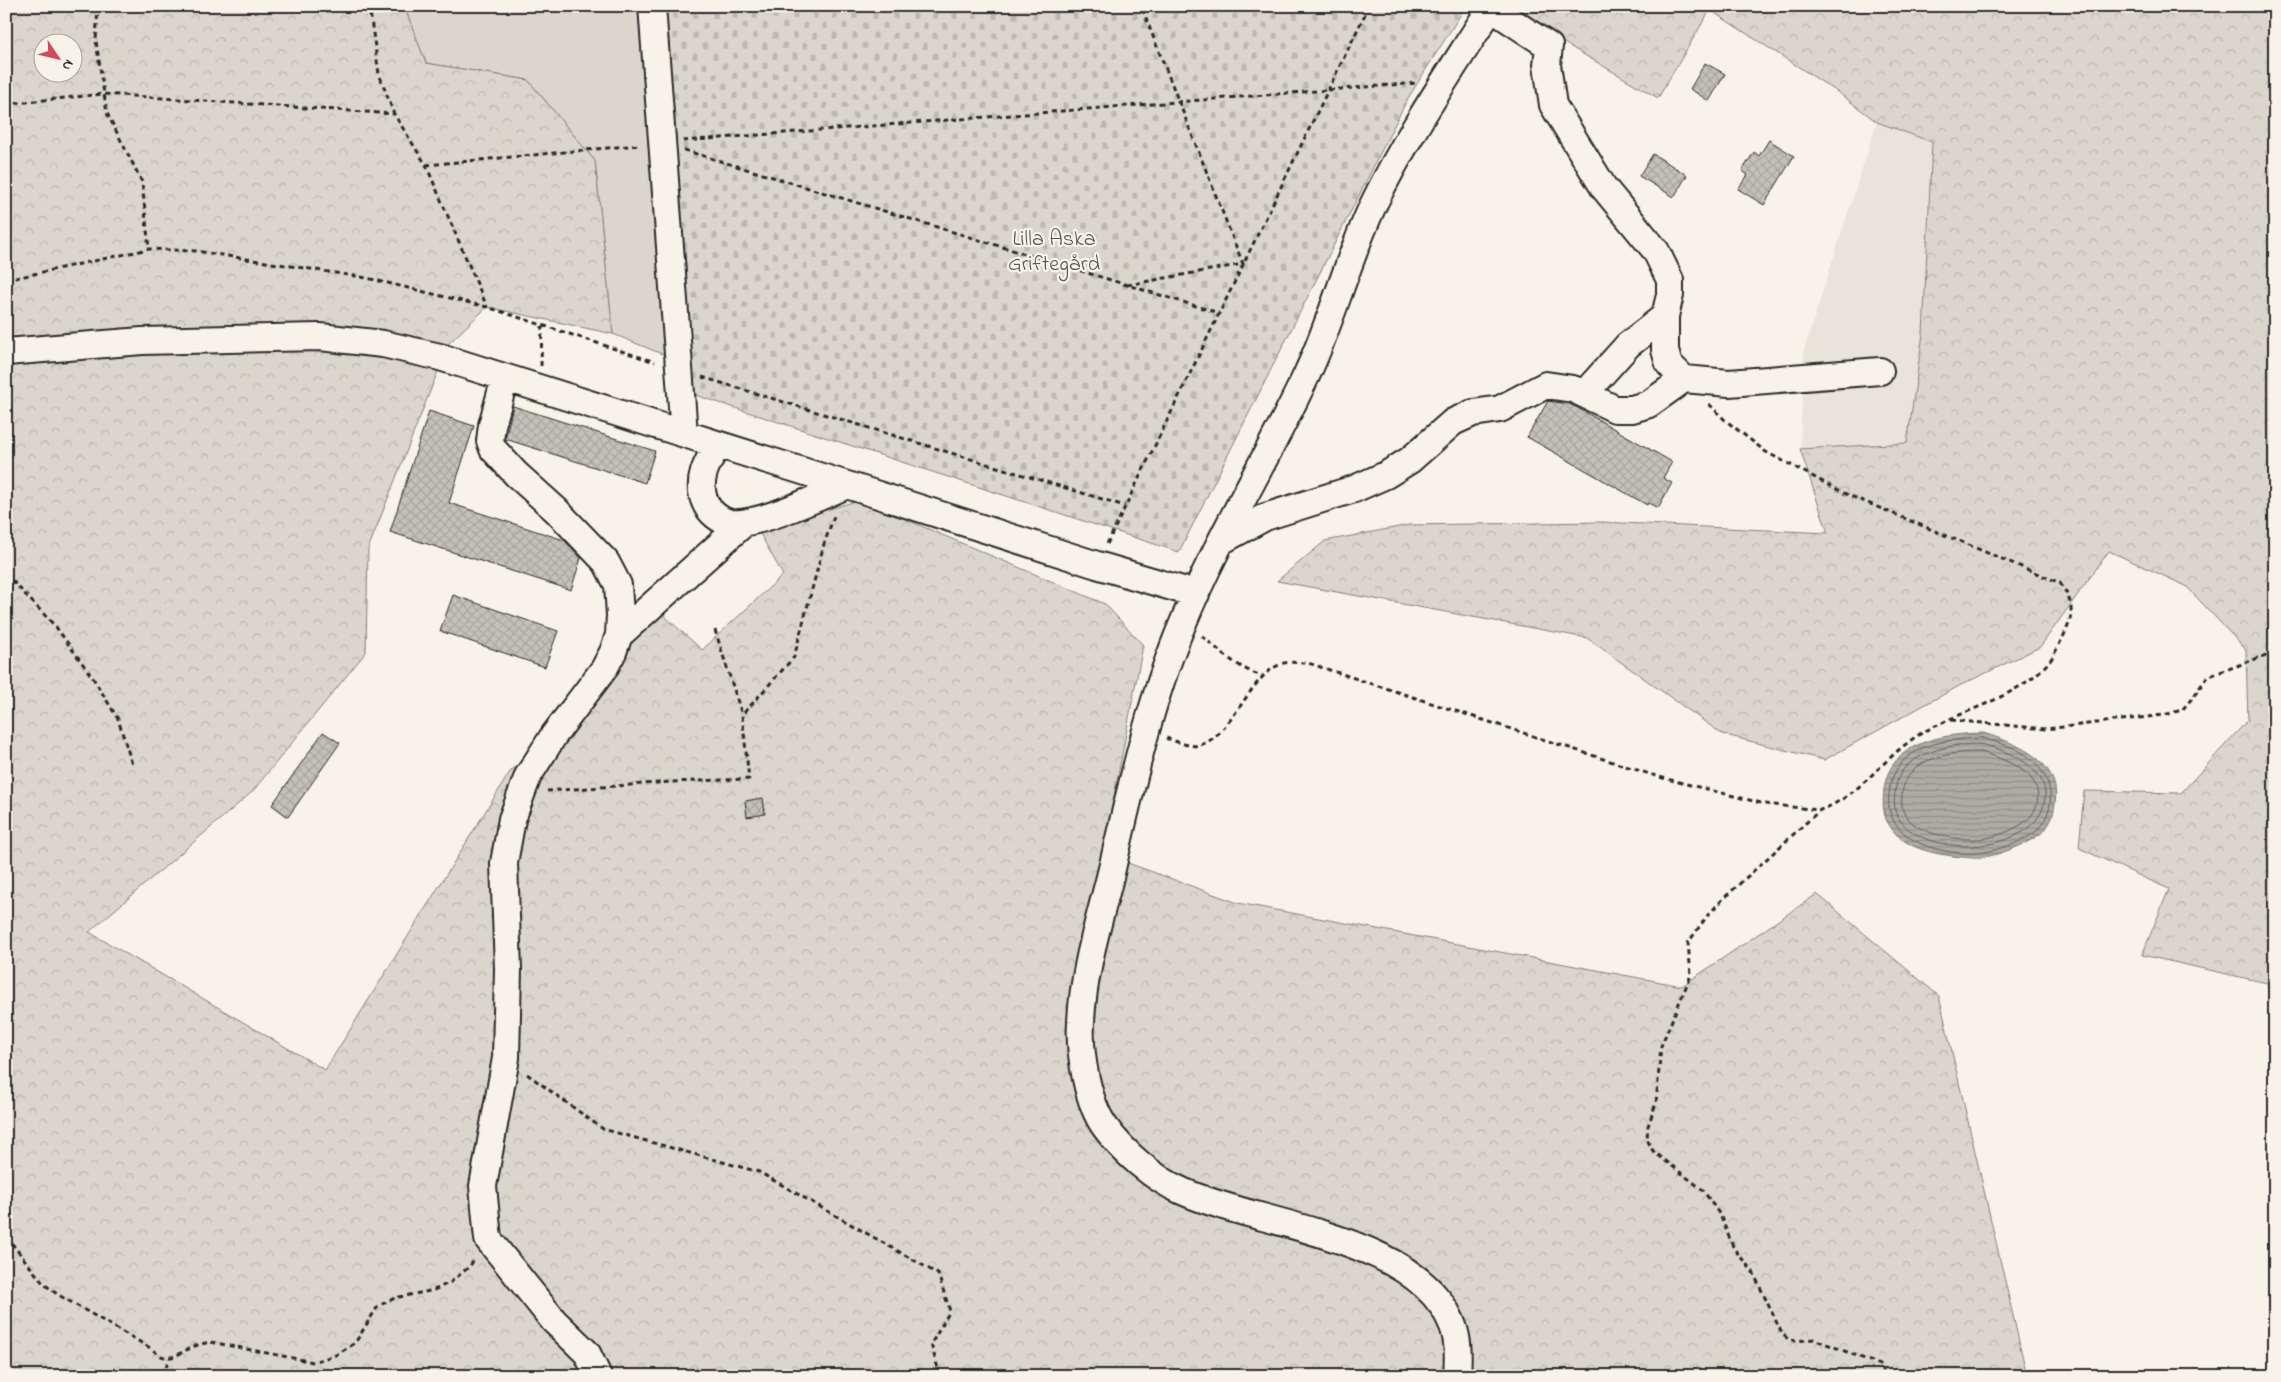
<svg xmlns="http://www.w3.org/2000/svg" width="2281" height="1382" viewBox="0 0 2281 1382" font-family="'Indie Flower',sans-serif">
  <style>
    .built { fill: #e8e4da }
    .green { fill: #dad6cc; stroke: #82807c }
    .forest { fill: url(#forest-crowns); stroke: #82807c; fill-rule: evenodd }
    .cemetery { fill: url(#cemetery-stones); stroke: #82807c }
    .water { fill: url(#water-rules); stroke: #7a7874 }
    .lines { fill: none; stroke-linecap: round; stroke-linejoin: round }
    .shore { stroke: #605f5b; stroke-width: 1 }
    .building { fill: url(#building-cross-hatch); stroke: #2b2b2b }
    .minor-casing { stroke: #2b2b2b; stroke-width: 30 }
    .path { stroke: #2b2b2b; stroke-width: 3; stroke-dasharray: 5 4; stroke-linecap: butt }
    .minor { stroke: #f7f3e8; stroke-width: 26 }
    .labels { text-anchor: middle; dominant-baseline: central; stroke-width: 4.5; stroke-linejoin: round; paint-order: stroke }
    .park-label { font-size: 22px; fill: #575653; stroke: #f7f3e8 }
  </style>
  <defs>
    <pattern id="forest-crowns" width="20" height="18" patternUnits="userSpaceOnUse" patternTransform="scale(1.25)"><rect width="20" height="18" fill="#dad6cc"/><path d="M2 6a3 3 0 1 1 6 0M12 15a3 3 0 1 1 6 0" fill="none" stroke="#bbb8af"/></pattern>
    <pattern id="cemetery-stones" width="16" height="16" patternUnits="userSpaceOnUse" patternTransform="scale(1.25)"><rect width="16" height="16" fill="#dad6cc"/><path d="M2 7V4a2 2 0 0 1 4 0v3zM10 15v-3a2 2 0 0 1 4 0v3z" fill="#bbb8af"/></pattern>
    <pattern id="water-rules" width="6" height="5" patternUnits="userSpaceOnUse" patternTransform="scale(1.25)"><rect width="6" height="5" fill="#afaca4"/><path d="M0 2.5h6" fill="none" stroke="#8f8c86"/></pattern>
    <pattern id="building-cross-hatch" width="8" height="8" patternUnits="userSpaceOnUse" patternTransform="scale(1.25)"><rect width="8" height="8" fill="#c4c1b9"/><path d="M0 0l8 8M0 8l8-8" fill="none" stroke="#a9a69f"/></pattern>
  </defs>
  <rect width="100%" height="100%" fill="#f7f3e8"/>
  <filter id="ink" filterUnits="userSpaceOnUse"><feTurbulence type="fractalNoise" baseFrequency=".02" numOctaves="2"/><feDisplacementMap in="SourceGraphic" scale="10" xChannelSelector="R" yChannelSelector="G"/><feConvolveMatrix kernelMatrix="1 2 1 2 8 2 1 2 1" color-interpolation-filters="sRGB"/></filter>
  <g filter="url(#ink)">
    <!-- built -->
    <path class="built" d="M1877,122L1932,142L1923,334L1907,443L1800,449L1804,350Z"/>
    <!-- green -->
    <path class="green" d="M404,6H639L667,356L613,334L595,161L528,80L426,63Z"/>
    <!-- forest -->
    <path class="forest" d="M6,6H404L426,63L528,80L595,161L613,334L487,307L449,343L368,549L366,652L252,792L89,932L325,1070L510,772L608,673L658,610L702,650L783,575L758,530L860,500L1105,604L1143,645L1103,854L1238,903L1682,986L1817,894L1939,996L2027,1376H6ZM42,42H72V72H42Z
      M1515,6H2275V1036L2267,983L2142,955L2169,889L2079,848L2084,791L2181,793L2248,720L2246,650L2186,586L2109,551L2040,647L1959,686L1824,760L1722,734L1587,638L1277,581L1325,541L1409,525L1602,522L1828,533L1800,449L1907,443L1923,334L1932,142L1877,122L1839,93L1710,10L1658,98L1516,15Z"/>
    <!-- cemetery -->
    <path class="cemetery" d="M658,6H1466L1408,98L1179,552L689,393Z"/>
    <!-- water -->
    <path class="water" d="M1983,733C2020,744 2065,763 2054,809C2053,818 2047,830 2039,835C2021,847 2001,854 1980,858C1974,859 1967,857 1961,857C1934,854 1902,849 1888,823C1882,813 1883,800 1884,789C1890,741 1944,734 1983,733Z"/>
    <g class="lines">
      <!-- shore -->
      <path class="shore" d="M1982,738C1995,742 2010,745 2021,752C2049,768 2061,802 2039,828C2029,841 1993,852 1977,853C1955,855 1921,848 1905,834C1892,823 1887,811 1889,794C1893,746 1942,739 1982,738Z
        M1957,745C1965,745 1975,743 1984,745C2007,750 2048,768 2045,798C2040,855 1923,861 1898,817C1893,809 1894,797 1896,787C1899,759 1933,750 1957,745Z
        M1981,752C2003,759 2044,772 2037,803C2035,812 2030,819 2022,824C2009,832 1991,839 1976,839C1954,840 1915,834 1904,813C1901,807 1902,800 1902,794C1906,757 1951,752 1981,752Z"/>
    </g>
    <!-- building -->
    <path class="building" d="M1705,63L1725,74L1709,101L1690,89Z
      M1769,140L1794,156L1764,205L1738,189L1748,175L1742,171L1754,152L1759,156Z
      M1653,154L1687,175L1674,197L1639,176Z
      M1548,401L1569,404L1578,408L1672,462L1663,478L1672,483L1658,508L1648,503L1647,505L1527,437Z
      M513,406L655,451L645,483L505,439Z
      M429,411L474,426L449,503L564,540L581,558L571,590L390,532Z
      M453,595L558,631L545,667L440,631Z
      M323,732L340,743L288,817L272,805Z
      M763,798L765,814L747,817L745,801Z"/>
    <g class="lines">
      <defs>
        <path id="minor" d="M652,6L684,434
          M1491,8L1549,46L1547,65L1553,105L1604,188L1656,251L1670,280V295L1665,316V350L1669,364L1684,379
          M6,352L142,341L320,337L383,344L440,357L847,485L1097,565L1196,594
          M505,378L492,425L490,441L493,449L516,474L556,510L606,562L618,585L620,615L619,635L613,652L604,669L554,735L528,776L512,819L504,863L508,969L506,1058L483,1186L488,1239L554,1321L587,1353L598,1376
          M1584,394L1628,345L1665,316
          M718,445C707,462 696,481 705,502C709,512 720,521 731,523C758,526 821,496 847,485
          M1221,541L1265,517L1354,489L1386,475L1410,460L1453,422L1473,413L1500,409L1546,385L1573,389L1615,409H1632L1649,404L1684,379L1729,383L1880,371
          M619,635L744,523
          M1457,1376C1458,1359 1459,1342 1453,1326C1419,1236 1260,1226 1182,1191C1154,1179 1123,1152 1105,1127C1087,1102 1079,1052 1081,1022C1083,972 1099,921 1111,873C1131,788 1149,703 1183,623C1218,537 1268,458 1307,374C1333,318 1348,257 1375,201C1408,133 1452,70 1492,6"/>
      </defs>
      <!-- minor casing -->
      <use href="#minor" class="minor-casing"/>
      <!-- path -->
      <path class="path" d="M98,6L96,41L107,113L142,182L149,249
        M369,6L379,74L394,114L426,165L487,307
        M6,104L104,94L394,114
        M683,141L1417,83
        M684,150L1219,313
        M426,165L639,145
        M6,280L149,249L196,251L367,278L487,307L655,362
        M1127,285L1243,264L1141,6
        M541,366L542,326
        M702,377L1125,506
        M1709,404L1725,420L1766,452L1846,494L2060,583C2075,604 2074,616 2062,639C2058,646 2054,656 2049,662C2023,691 1985,704 1950,719C1937,726 1922,731 1910,741C1880,763 1856,798 1820,810L1724,898L1707,916L1688,943L1691,975L1661,1046L1656,1103L1648,1126L1647,1139L1653,1151L1703,1190L1720,1215L1734,1249L1753,1272L1782,1334L1788,1339L1796,1341L1814,1339L1880,1365L1884,1376
        M1107,544L1369,6
        M6,574L56,627L93,678L118,719L132,764
        M715,630L742,715
        M1202,636C1221,652 1238,669 1263,676
        M1951,720L2046,729L2164,715L2182,710L2194,696L2207,677L2269,654L2275,658
        M1166,738C1175,741 1191,748 1200,745C1233,735 1248,677 1281,664C1289,661 1299,663 1308,663L1659,777L1765,804L1819,810
        M547,791L671,782L749,779L742,715L794,657L824,544L834,516
        M527,1074L603,1129L759,1172L938,1274L950,1311L931,1344L940,1376
        M6,1236L43,1283L57,1294L152,1349C169,1366 177,1353 195,1346C200,1344 205,1343 211,1342L313,1362L336,1355L355,1343L378,1306L395,1298L434,1290L451,1282L470,1266L475,1258
        M165,1376L168,1358"/>
      <!-- minor -->
      <use href="#minor" class="minor"/>
    </g>
  </g>
  <g class="labels">
    <!-- park labels -->
    <g class="park-label">
      <text x="1054" y="240">Lilla Aska<tspan x="1054" dy="25">Griftegård</tspan></text>
    </g>
  </g>
  <!-- margin -->
  <rect width="2281" height="1382" fill="none" stroke="#f7f3e8" stroke-width="25"/>
  <rect x="12" y="12" width="2256" height="1357" fill="none" stroke="#2b2b2b" stroke-width="2" filter="url(#ink)"/>
  <!-- north arrow -->
  <g transform="translate(58 58) rotate(125)"><circle r="24" fill="#f7f3e8" stroke="#a5a39c"/>
  <path d="M0-4L9 19L0 12L-9 19Z" fill="#d1495b"/>
  <text y="-8" font-size="14" font-weight="bold" text-anchor="middle" fill="#2b2b2b">N</text>
  </g>
</svg>
